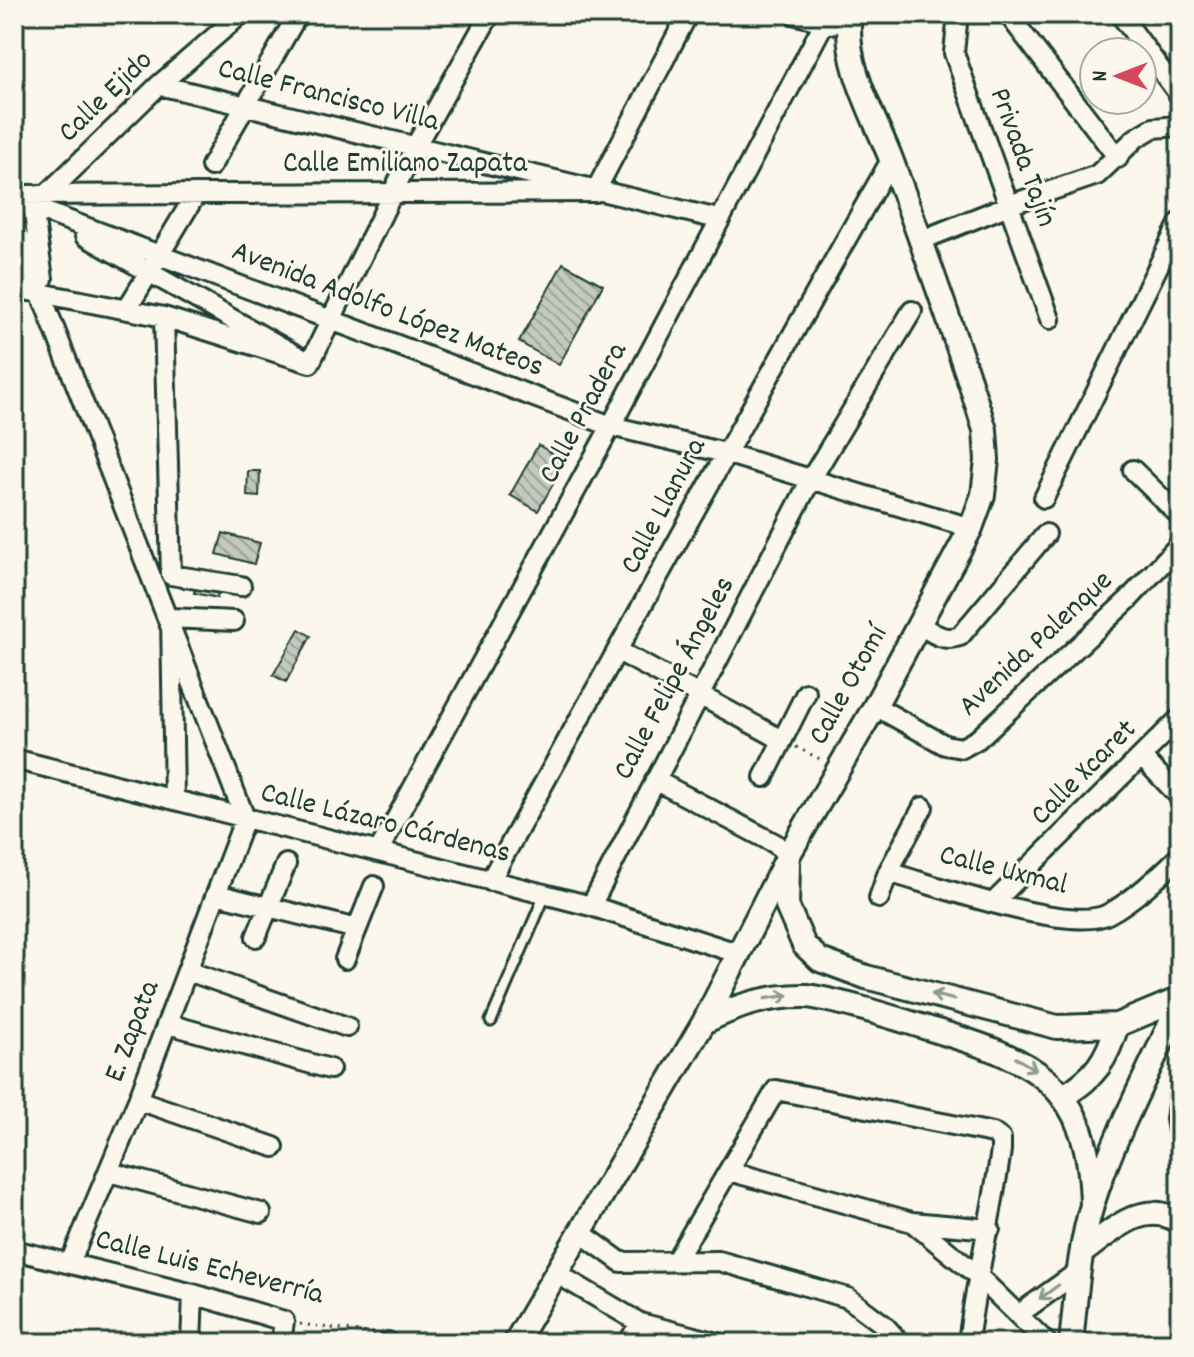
<svg xmlns="http://www.w3.org/2000/svg" width="1194" height="1357" viewBox="0 0 1194 1357" font-family="Dekko,sans-serif">
  <style>
    .building { fill: url(#building-back-hatch); stroke: #1f3d34; stroke-width: 2 }
    .lines { fill: none; stroke-linecap: round; stroke-linejoin: round }
    .service-casing { stroke: #1f3d34; stroke-width: 15 }
    .minor-casing { stroke: #1f3d34; stroke-width: 24 }
    .tertiary-casing { stroke: #1f3d34; stroke-width: 28 }
    .path { stroke: #1f3d34; stroke-width: 3; stroke-dasharray: 2 6; stroke-linecap: butt }
    .service { stroke: #fbf7ec; stroke-width: 9 }
    .minor { stroke: #fbf7ec; stroke-width: 18 }
    .tertiary { stroke: #fbf7ec; stroke-width: 22 }
    .oneway { stroke: #8d9a90 }
    .labels { text-anchor: middle; dominant-baseline: central; stroke-width: 6; stroke-linejoin: round; paint-order: stroke }
    .street-label { font-size: 30px; fill: #1f3d34; stroke: #fbf7ec }
  </style>
  <defs>
    <pattern id="building-back-hatch" width="6" height="6" patternUnits="userSpaceOnUse" patternTransform="scale(2)"><rect width="6" height="6" fill="#c4c9be"/><path d="M-1 5l2 2M0 0l6 6M5-1l2 2" fill="none" stroke="#9fa49b"/></pattern>
  </defs>
  <rect width="100%" height="100%" fill="#fbf7ec"/>
  <filter id="ink" filterUnits="userSpaceOnUse"><feTurbulence type="fractalNoise" baseFrequency=".0125" numOctaves="2"/><feDisplacementMap in="SourceGraphic" scale="16" xChannelSelector="R" yChannelSelector="G"/><feConvolveMatrix kernelMatrix="1 2 1 2 8 2 1 2 1" color-interpolation-filters="sRGB"/></filter>
  <g filter="url(#ink)">
    <!-- building -->
    <path class="building" d="M563,263L603,285L559,365L519,342Z
      M538,445L566,461L538,511L510,495Z
      M248,471H260L259,497L247,496Z
      M223,533L260,543L254,564L217,554Z
      M196,581L219,586L217,598L194,593Z
      M299,629L311,636L286,682L273,675Z"/>
    <g class="lines">
      <defs>
        <path id="service" d="M491,1021L545,895"/>
        <path id="minor" d="M793,14L833,24
          M958,14L954,53L1050,319
          M1008,14L1118,158
          M1120,14L1180,96
          M159,85L718,219
          M211,166L298,14
          M14,195L595,192L688,14
          M42,199L159,85L241,14
          M14,200L611,426L725,453L971,528
          M33,207L43,279
          M14,225L245,818L138,1100L70,1263
          M919,241L1009,205L1097,175L1136,138L1153,128L1180,126
          M14,288L164,317L310,363L85,236
          M127,309L196,194
          M164,317L171,575L241,586
          M310,363L415,147L490,14
          M1133,470L1180,516
          M1044,498L1180,222
          M918,624C933,633 943,642 960,636L1046,534
          M620,652L782,740
          M875,706L945,745L962,748L978,739L1128,600L1180,544
          M1142,757L1180,797
          M14,759L591,906L740,954
          M764,777L806,693
          M655,780L776,844L788,856
          M174,800L171,618L234,621
          M378,852L611,426L825,21
          M888,872C931,884 1071,934 1108,914C1134,900 1159,876 1180,856
          M490,881C623,640 755,399 891,160
          M216,894L357,929
          M879,898L888,872L923,807
          M994,902L1180,718
          M591,906L811,479L912,311
          M256,937L286,864
          M345,959L374,886
          M188,971L347,1027
          M168,1024L330,1069
          M1180,1092L1176,1119L1180,1142
          M138,1100L274,1147
          M729,1171L912,1222L977,1275L1047,1343
          M109,1172L261,1213
          M912,1222L990,1229
          M581,1233L621,1262L719,1261L848,1298L884,1325L900,1343
          M14,1250L193,1294L284,1321L281,1343
          M676,1260L776,1090L993,1133L1001,1139V1150C992,1215 976,1278 968,1343
          M556,1273L640,1323L718,1343
          M1019,1314L1079,1271
          M191,1343L193,1294
          M388,1343V1342
          M628,1343L640,1323"/>
        <path id="tertiary" d="M788,863L787,906L804,945L820,960L866,977L1057,1027L1117,1025L1180,999
          M704,1022C738,1005 770,995 808,996C849,1003 888,1016 927,1028C1034,1060 1090,1081 1092,1206
          M1064,1096C1095,1077 1107,1060 1117,1025
          M1084,1251C1112,1231 1144,1198 1180,1222
          M515,1343L704,1022L788,856L875,706L971,528L983,495L987,460L985,430C957,339 924,248 891,159C873,113 843,64 850,14
          M1071,1343C1076,1297 1079,1247 1093,1202C1115,1133 1150,1069 1180,1003"/>
      </defs>
      <!-- service casing -->
      <use href="#service" class="service-casing"/>
      <!-- minor casing -->
      <use href="#minor" class="minor-casing"/>
      <!-- tertiary casing -->
      <use href="#tertiary" class="tertiary-casing"/>
      <!-- path -->
      <path class="path" d="M796,747L822,760
        M300,1324L375,1334"/>
      <!-- service -->
      <use href="#service" class="service"/>
      <!-- minor -->
      <use href="#minor" class="minor"/>
      <!-- tertiary -->
      <use href="#tertiary" class="tertiary"/>
    </g>
    <!-- one-way arrows -->
    <defs><path id="oneway-shaft" d="M-6 0H5M1.5-3L5.5 0L1.5 3" fill="none" stroke-width="1.6" stroke-linecap="round" stroke-linejoin="round" transform="scale(2)"/></defs>
    <g class="oneway">
      <use href="#oneway-shaft" transform="translate(777 997) rotate(-8)"/>
      <use href="#oneway-shaft" transform="translate(943 997) rotate(-166)"/>
      <use href="#oneway-shaft" transform="translate(1026 1064) rotate(31)"/>
      <use href="#oneway-shaft" transform="translate(1049 1292) rotate(144)"/>
    </g>
  </g>
  <g class="labels">
    <!-- street labels -->
    <g class="street-label">
      <text transform="translate(328 97) rotate(14)">Calle Francisco Villa</text>
      <text transform="translate(107 98) rotate(-44)">Calle Ejido</text>
      <text transform="translate(1021 158) rotate(70)">Privada Tajín</text>
      <text x="405" y="165">Calle Emiliano Zapata</text>
      <text transform="translate(387 311) rotate(21)">Avenida Adolfo López Mateos</text>
      <text transform="translate(585 414) rotate(-62)">Calle Pradera</text>
      <text transform="translate(665 507) rotate(-62)">Calle Llanura</text>
      <text transform="translate(1037 645) rotate(-43)">Avenida Palenque</text>
      <text transform="translate(676 679) rotate(-62)">Calle Felipe Ángeles</text>
      <text transform="translate(850 686) rotate(-61)">Calle Otomí</text>
      <text transform="translate(1085 774) rotate(-45)">Calle Xcaret</text>
      <text transform="translate(385 825) rotate(14)">Calle Lázaro Cárdenas</text>
      <text transform="translate(1003 872) rotate(14)">Calle Uxmal</text>
      <text transform="translate(134 1032) rotate(-69)">E. Zapata</text>
      <text transform="translate(209 1269) rotate(14)">Calle Luis Echeverría</text>
    </g>
  </g>
  <!-- margin -->
  <rect width="1194" height="1357" fill="none" stroke="#fbf7ec" stroke-width="48"/>
  <rect x="24" y="24" width="1146" height="1309" fill="none" stroke="#1f3d34" stroke-width="3" filter="url(#ink)"/>
  <!-- north arrow -->
  <g transform="translate(1118 76) rotate(270)"><circle r="38" fill="#fbf7ec" stroke="#a3ada2" stroke-width="2"/>
  <path d="M0-6L14 30L0 20L-14 30Z" fill="#d1495b"/>
  <text y="-12" font-size="22" font-weight="bold" text-anchor="middle" fill="#1f3d34">N</text>
  </g>
</svg>
